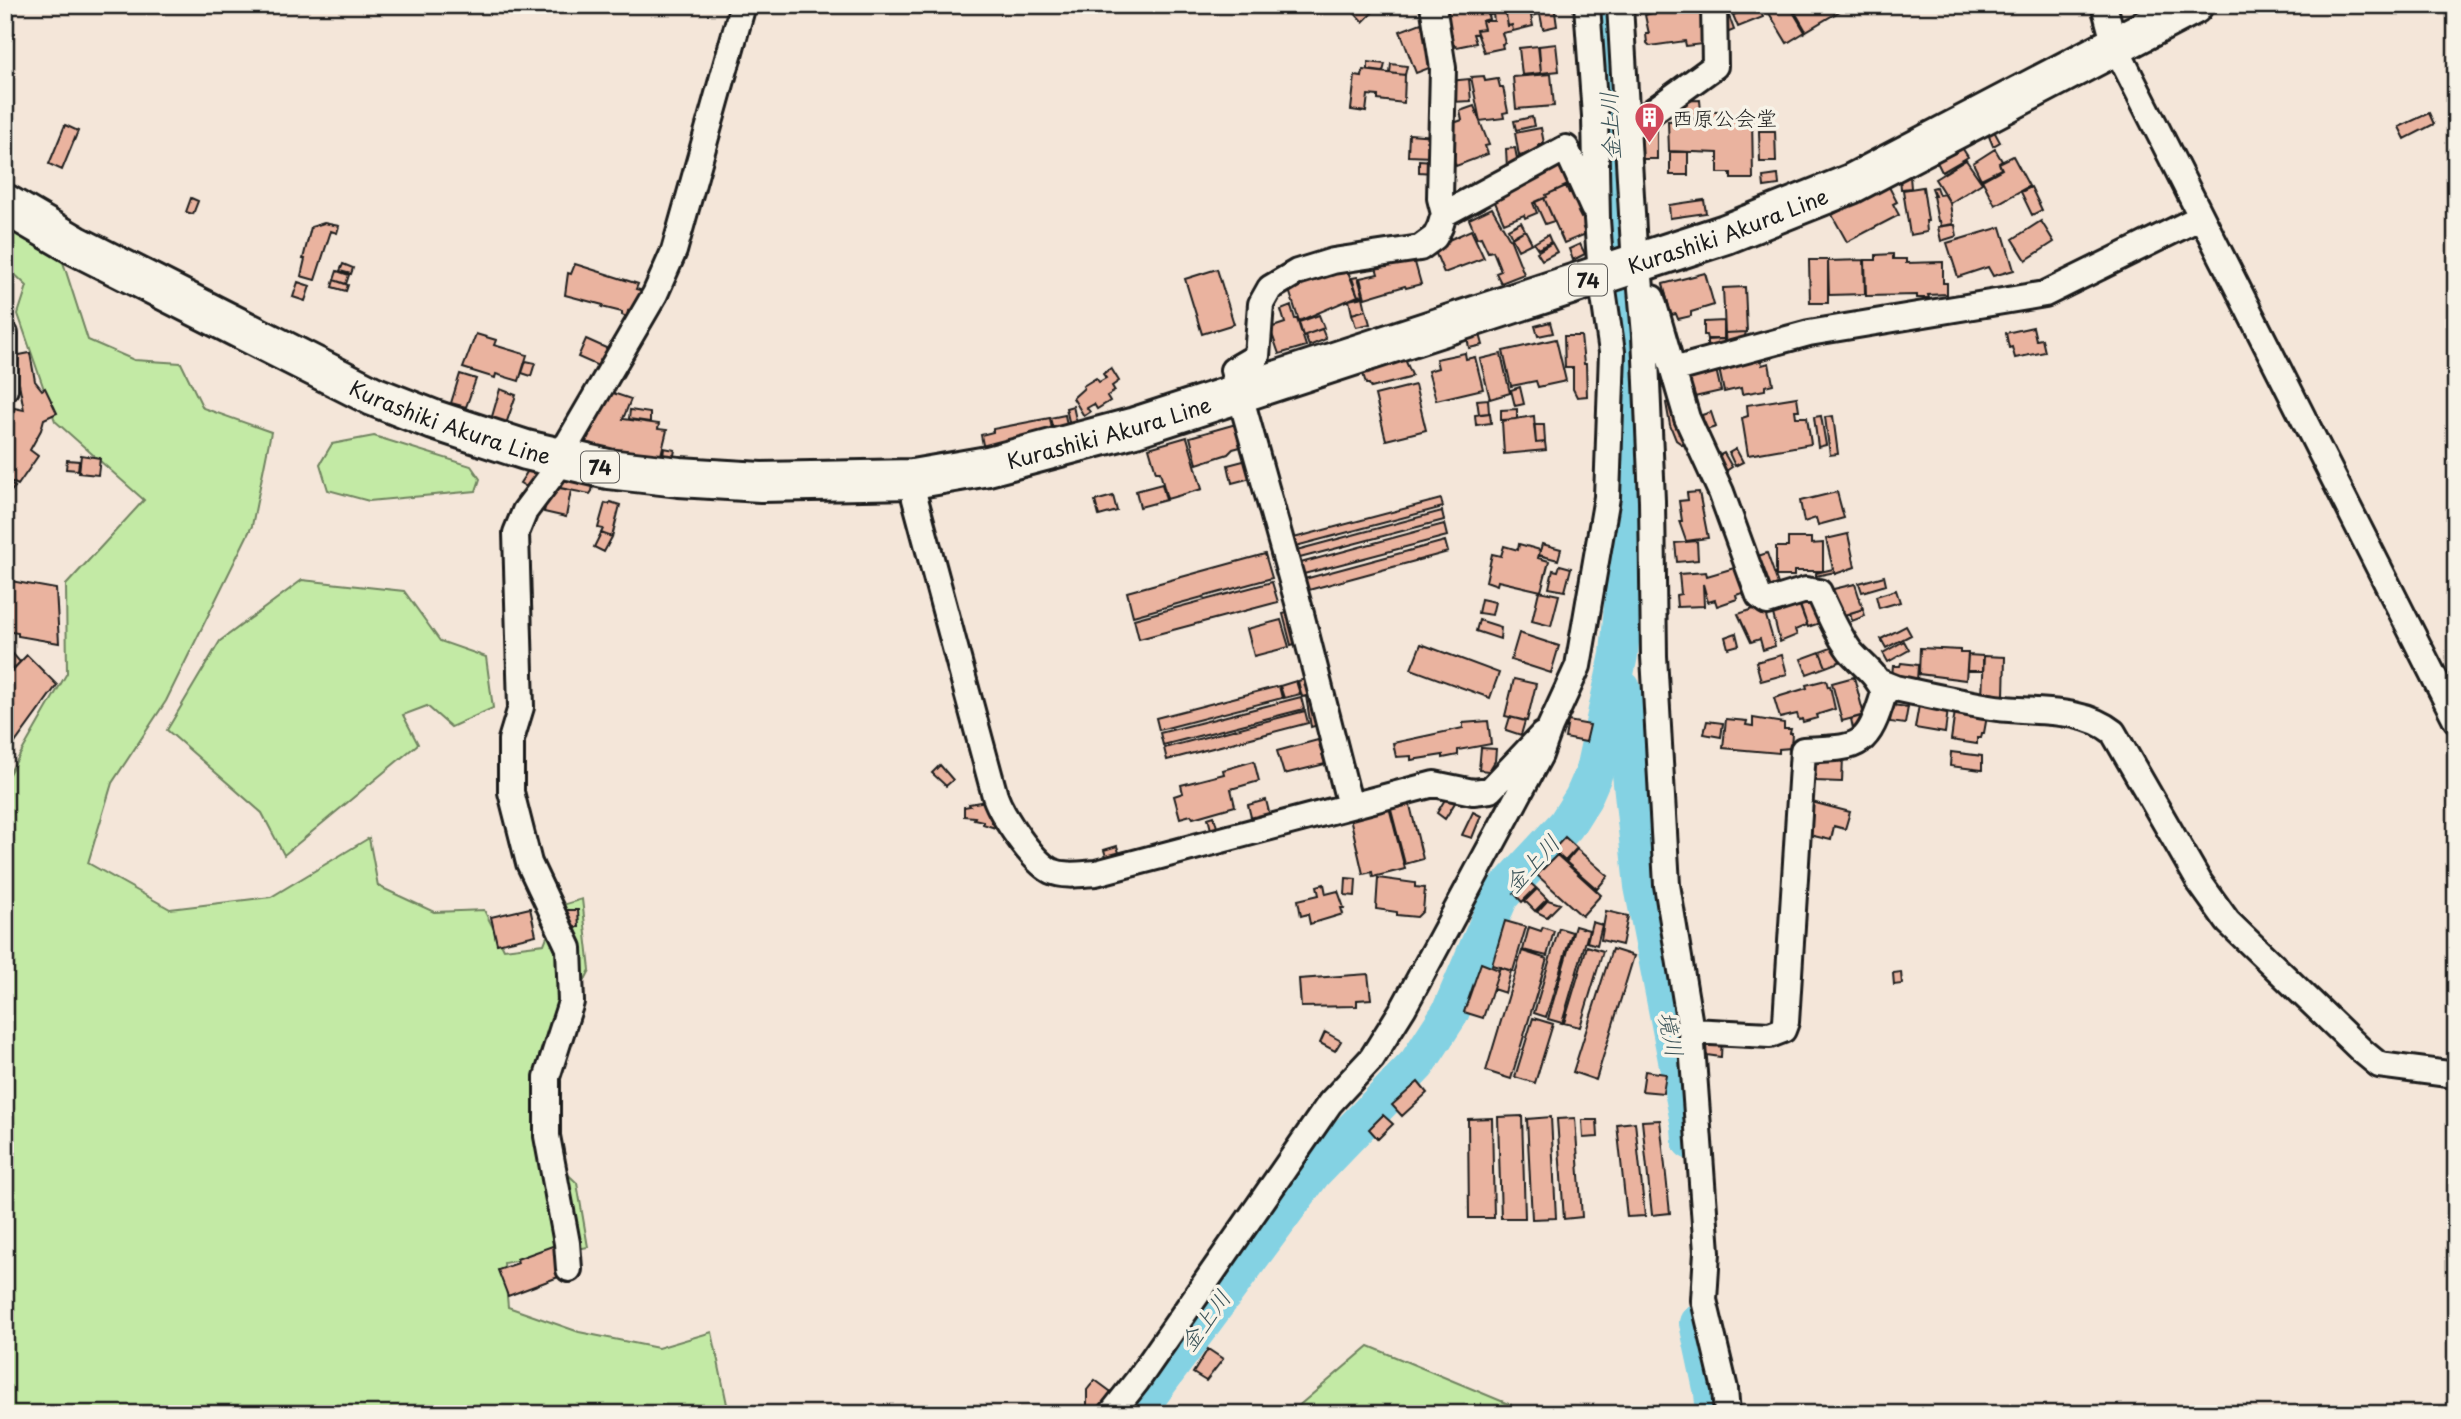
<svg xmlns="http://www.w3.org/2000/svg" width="2461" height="1419" viewBox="0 0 2461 1419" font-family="'Playpen Sans','Klee One',sans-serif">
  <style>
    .green { fill: #c3eaa5; stroke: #708360; stroke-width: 2 }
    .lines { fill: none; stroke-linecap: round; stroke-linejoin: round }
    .river { stroke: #84d2e3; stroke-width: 38 }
    .building { fill: #eab39f; stroke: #1c1c1c; stroke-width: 2 }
    .minor-casing { stroke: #1c1c1c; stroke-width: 30 }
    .primary-casing { stroke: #1c1c1c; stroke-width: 44 }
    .minor { stroke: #f7f3e8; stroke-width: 24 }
    .primary { stroke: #f7f3e8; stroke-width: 38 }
    .labels { text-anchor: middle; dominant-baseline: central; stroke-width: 7; stroke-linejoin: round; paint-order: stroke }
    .shield { fill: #f7f3e8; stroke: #5e5c59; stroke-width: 2 }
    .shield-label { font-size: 19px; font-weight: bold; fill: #1c1c1c }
    .poi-label { font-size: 21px; fill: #1c1c1c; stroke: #f7f3e8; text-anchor: start }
    .street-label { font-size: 21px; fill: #1c1c1c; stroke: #f7f3e8 }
    .water-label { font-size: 23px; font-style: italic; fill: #3b5358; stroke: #f7f3e8 }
  </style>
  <rect width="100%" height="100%" fill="#f4e6d9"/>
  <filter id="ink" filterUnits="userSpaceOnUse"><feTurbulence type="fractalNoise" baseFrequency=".0143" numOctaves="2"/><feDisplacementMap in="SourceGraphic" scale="14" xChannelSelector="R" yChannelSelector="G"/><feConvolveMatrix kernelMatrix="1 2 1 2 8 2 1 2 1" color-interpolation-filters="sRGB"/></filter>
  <g filter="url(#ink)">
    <!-- green -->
    <path class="green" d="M5,224L61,256L88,340L134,360L181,363L203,408L271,432L252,526L166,701L112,783L88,863L170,909L271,897L369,838L378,886L434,912L484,910L504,949L544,944L559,906L582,899L590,970L536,1074L538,1146L577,1183L588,1247L504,1263L508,1307L579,1332L658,1348L712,1332L729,1414H5V788L6,779L67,673L66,585L144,500L55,421L18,314L27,286L5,265Z
      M374,436L471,466L480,479L476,491L369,501L328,490L320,464L332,444Z
      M302,580L404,591L440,641L486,657L493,708L451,727L427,706L403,715L418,744L284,855L262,813L167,730L220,641Z
      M1369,1346L1511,1405L1513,1414H1289Z"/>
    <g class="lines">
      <!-- river -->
      <path class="river" d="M1603,5L1611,110L1614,248
        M1622,689L1643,886L1690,1126L1691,1141
        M1698,1323L1713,1393L1715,1414
        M1135,1414L1313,1172L1417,1064L1450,1013L1500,896L1566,825L1583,798L1593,775L1619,655L1631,503L1626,341L1619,288"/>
    </g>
    <!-- building -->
    <path class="building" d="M1347,5H1372L1376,9L1363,22Z
      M1441,5H1486L1489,19L1482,21L1484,29L1476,30L1477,33L1473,34L1476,43L1456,47L1455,45H1451Z
      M1486,5H1507V8L1505,9L1508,26L1512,25L1513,31L1502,33L1505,43L1502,44L1503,48L1484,52L1476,30L1484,29L1482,21H1494L1493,14L1488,16Z
      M1507,5H1554L1557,26L1543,29L1540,14L1531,16L1533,26L1513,31L1512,25L1508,26L1505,9L1508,8Z
      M1651,5H1705L1711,43L1686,46L1685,41L1650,46L1647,43L1646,34H1649L1645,15L1652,13Z
      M1758,5L1763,17L1738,27L1733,15Z
      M1770,5H1789L1805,32L1787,43L1766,8Z
      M1791,5H1841L1843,9L1806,31Z
      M1729,16L1734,30L1722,35L1717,21Z
      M1421,23L1437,65L1416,73L1400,31Z
      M1556,44L1559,71L1541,73L1539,46Z
      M1538,46L1541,73L1522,75L1519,48Z
      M1368,62L1385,64L1383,72L1368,70Z
      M1391,64L1407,66L1405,75L1390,73Z
      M1363,70L1405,75L1404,103L1378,100V96L1368,95L1366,112L1351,110L1355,76L1362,77Z
      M1551,74L1554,106L1516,109L1513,77Z
      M1484,76L1485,81L1498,79L1500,87H1503L1508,112L1503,113L1504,118L1480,121L1471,77Z
      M1469,79L1471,101L1451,102L1450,81Z
      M1700,100L1701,111H1727V115H1752L1753,179H1731V173H1718V153L1669,151L1668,121L1693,120V117H1678V101Z
      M1474,106L1489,145L1485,146L1488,154L1456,166L1446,137L1448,125L1462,120L1460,111Z
      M2429,113L2434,124L2405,139L2399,127Z
      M1532,117L1534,126L1516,130L1514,121Z
      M65,125L78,131L62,170L49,164Z
      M1541,128L1544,143L1539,145L1540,151L1519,156L1515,133Z
      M1657,128V159H1641L1640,129Z
      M1759,131H1775L1776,162H1760Z
      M1994,131L2000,142L1993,146L1988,134Z
      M1409,134L1435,136L1433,157L1408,156Z
      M1961,146L1968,157L1942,172L1936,160Z
      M1515,148L1518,164L1507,168L1506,149Z
      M1995,149L2002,161L1999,163L2001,169L1981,179L1973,163Z
      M1670,152H1688V175H1670Z
      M2013,156L2029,186L1995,205L1982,180L2002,169L1999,163Z
      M1419,160L1434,161L1433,173L1419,172Z
      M1966,160L1982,183L1950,203L1935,179Z
      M1563,163L1572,183L1546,195L1547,197L1533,203L1537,213L1525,218L1524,215L1504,223L1491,193Z
      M1778,175L1779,185L1764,187L1763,177Z
      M1910,176L1911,188L1901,189L1900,177Z
      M1888,185L1897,202L1893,204L1899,215L1847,242L1832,215Z
      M1566,186L1569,193L1572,192L1581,211L1578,212L1581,218L1587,215L1592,225L1583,228L1586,234L1564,243L1544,198L1547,197L1546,195Z
      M1923,187L1928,221H1926L1927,232L1910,235L1903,190Z
      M1936,187L1939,195L1945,194L1950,203L1953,224L1941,226L1940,221H1938L1933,196H1935L1932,188Z
      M2031,187L2042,210L2032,215L2021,192Z
      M191,198L198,201L193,214L186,212Z
      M1544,198L1554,221L1545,224L1535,202Z
      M1704,200L1706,213L1670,218L1669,205Z
      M1492,208L1511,241L1524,274L1501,283L1496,273L1501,271L1493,251L1488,252L1481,237L1477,238L1469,219Z
      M2041,221L2054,242L2026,260L2013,239Z
      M1521,222L1525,230L1512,237L1508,229Z
      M324,223L339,226L337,233L331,231L315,280L301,276L305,259H303L311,227Z
      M1951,225H1955L1957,236L1941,241L1938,227Z
      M2001,227L2014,270L1993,276L1988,267L1958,277L1947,243Z
      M1471,230L1484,258L1444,273L1433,247Z
      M1525,230L1532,243L1518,250L1512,238Z
      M1548,235L1551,242L1538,249L1534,243Z
      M1552,243L1557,252L1542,260L1537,252Z
      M1580,244L1585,254L1573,260L1569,249Z
      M1893,254V259H1906V263L1943,262V283H1947V294L1928,295L1929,298H1917V295L1866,296L1865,260H1876V255Z
      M1414,259L1421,284L1406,288L1405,286L1365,298L1360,278L1378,274L1375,263L1386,260L1388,266Z
      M1809,260H1828V303H1810Z
      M1864,260L1865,294L1829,295L1828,261Z
      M343,264L353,268L351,274L340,271Z
      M575,264L638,284L636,289L644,291L639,313L628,311L627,317L622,315V312L602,307L603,305L565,295L568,273L571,274Z
      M1346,267L1358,296L1299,321L1288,287Z
      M1217,269L1234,324L1202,334L1185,279Z
      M337,271L349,275L346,284L334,280Z
      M1705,273L1714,305L1691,312V316L1678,319L1676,314L1671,315L1663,284Z
      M1358,277L1363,295L1358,296L1352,278Z
      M334,280L348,285L346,291L332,287Z
      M298,282L310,286L305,301L293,297Z
      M1745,287L1747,332L1725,333L1723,288Z
      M1363,297L1366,310L1352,314L1349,300Z
      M1291,306L1295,319H1297L1306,346L1279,354L1270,328L1285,323L1281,310Z
      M1366,310L1370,324L1356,327L1352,314Z
      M1319,315L1324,328L1303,336L1299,322Z
      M1724,321V339H1707L1706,335H1704V322Z
      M1550,322L1553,333L1538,336L1535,326Z
      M2033,327L2036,340L2042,339L2045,352L2015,358L2012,347L2009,348L2006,333Z
      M1322,329L1326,339L1309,346L1305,335Z
      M1746,332L1744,339L1726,351L1725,333Z
      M476,334L496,340L494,345L527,355L519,381L496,374L495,378L463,368Z
      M1480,334L1483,345L1469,348L1467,337Z
      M1564,336H1581L1584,364H1586L1587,396L1577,397L1573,389V368H1565Z
      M586,339L615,352L605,369L578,357Z
      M1556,339L1566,381L1538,387L1536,381L1511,386L1503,351Z
      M1724,339V354H1707V340Z
      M30,353L35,381L42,390L45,388L57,413L44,419L41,430L30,450L38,456L18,485L12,482L10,484L15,487L5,498V423L10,426L14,408L24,410L14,356Z
      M1465,353L1466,359L1475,357L1483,389L1436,400L1428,371L1438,368L1436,359Z
      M1501,354L1510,393L1490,399L1480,359Z
      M1403,355L1412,375L1409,378L1371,388L1369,384H1366L1362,370Z
      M1760,356L1762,365L1769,363L1773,384L1765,386V390L1742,394L1741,388L1724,392L1718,364Z
      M526,361L535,363L531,376L522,373Z
      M1667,364L1693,441L1683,445L1676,440L1670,425L1666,403L1669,402L1658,366Z
      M1715,365L1721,391L1690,398L1685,372Z
      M1111,368L1119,381L1112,386L1115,391L1107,396L1110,401L1097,409L1094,404L1087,408L1090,412L1084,416L1073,398L1084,388L1083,386L1096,378L1099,382L1106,378L1103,374Z
      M460,374L476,379L466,407L451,403Z
      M1415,385L1426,430L1386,440L1375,395Z
      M1520,387L1524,404L1515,406L1511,390Z
      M500,389L516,395L506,424L491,420Z
      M610,392L631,399L623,419L659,424L658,429L667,430L660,459L583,448Z
      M1797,397L1799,410H1795L1796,417H1807L1811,444L1748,455L1742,418L1748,416L1747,405Z
      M1488,399L1489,413L1479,414L1477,400Z
      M1073,406L1077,424L1070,426L1066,408Z
      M1517,409V419L1501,420V410Z
      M630,410L650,413V422L629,419Z
      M1711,412L1716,427L1706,430L1702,415Z
      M1490,413L1491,423L1476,425L1475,415Z
      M1065,415L1068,430L1054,433L1050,418Z
      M1534,416L1536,443L1545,442L1546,450L1504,454L1502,421Z
      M1821,416L1826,445L1818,447L1814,417Z
      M1833,416L1838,454L1830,455L1825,417Z
      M1050,418L1053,435L984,450L981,435L993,432V429Z
      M1236,424L1244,446L1233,449L1228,454L1197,464L1190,437Z
      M1534,425H1544L1545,442L1536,443Z
      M1187,437L1202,489L1167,499L1160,472H1156L1149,448Z
      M664,448L675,450L673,460L663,458Z
      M1736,449L1743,462L1735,466L1729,453Z
      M1724,453L1732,467L1726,471L1718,456Z
      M81,455L100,458L98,475L79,473Z
      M1251,459L1255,477L1232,483L1228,465Z
      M67,460L79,461L78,470L66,469Z
      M531,466L539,470L527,487L520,483Z
      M562,473L594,480L592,491L590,494L554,487Z
      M1162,484L1166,500L1140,507L1136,491Z
      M550,486L571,490L566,517L544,512Z
      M1699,492L1708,538L1686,541L1679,521H1682L1679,501L1688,500L1687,493Z
      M1837,492L1844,518L1818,525L1816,518L1804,522L1800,501Z
      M1113,496L1117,511L1099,516L1095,501Z
      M1441,499L1443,507L1292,547L1290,539Z
      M610,502L620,505L612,537L601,533L603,529L598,528L605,503L609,504Z
      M1442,511L1444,520L1296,559L1293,551Z
      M1444,524L1447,536L1300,575L1297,564Z
      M601,533L612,537L604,552L594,547Z
      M1848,534L1855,567L1835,574V572L1816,576V573L1833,569L1826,539Z
      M1788,538H1811V544L1823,543V571H1794V576H1776V547H1788Z
      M1445,541L1448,552L1305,591L1301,580Z
      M1697,541L1698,560L1677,562L1675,543Z
      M1519,544L1540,550L1538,558L1549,561L1541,591L1498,581L1497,585L1486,581L1492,554L1501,556L1504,546L1518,550Z
      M1542,544L1561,549L1558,560L1539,555Z
      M1767,553L1778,584L1763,589L1752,558Z
      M1265,554L1272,578L1133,616L1127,592Z
      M1560,565L1571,568L1565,591L1549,588L1553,570L1558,571Z
      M1741,566L1749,591L1736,595L1737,599L1717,606L1715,600L1708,602L1703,584L1704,606L1677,607L1676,595L1681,594L1679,574L1706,572L1707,576Z
      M1884,576L1886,585L1862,592L1859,583Z
      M5,580L56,589L59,643L18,636V633L5,631Z
      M1272,582L1278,602L1139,639L1134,619Z
      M1855,584L1863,609L1838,617L1825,591Z
      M1896,590L1900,602L1879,608L1876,596Z
      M1539,591L1559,595L1551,626L1532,621Z
      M1813,596L1823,622L1808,627L1799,602Z
      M1481,599L1495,602L1492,615L1478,613Z
      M1797,599L1807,625L1795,630L1797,635L1780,642L1772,610Z
      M1763,606L1775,646L1763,650L1760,639L1751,642L1738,614Z
      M1863,609L1865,616L1852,621L1850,613Z
      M1291,612L1298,643L1291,645L1283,614Z
      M1281,620L1289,647L1254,656L1247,629Z
      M1479,620L1501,627L1500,639L1476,631Z
      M1906,626L1911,635L1886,648L1881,639Z
      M1519,633L1559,646L1551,673L1511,660Z
      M1736,633L1739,645L1728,648L1725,637Z
      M1904,641L1909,650L1888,662L1883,653Z
      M1421,644L1499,673L1490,698L1411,669Z
      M1842,644L1847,659L1826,667L1820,652Z
      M5,645L20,662L5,678Z
      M1920,648L1960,650V653H1968L1966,680L1919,674Z
      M1820,652L1826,667L1807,674L1801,659Z
      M27,655L57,685L12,747L5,741V678Z
      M1782,655L1787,674L1761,681L1756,662Z
      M1968,655L1983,656V671H1967Z
      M1984,656L2005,657L2004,696H1982Z
      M1901,663L1918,665L1917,681L1892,676L1893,666H1900Z
      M1854,677L1864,715L1842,721L1832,683Z
      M1310,678L1322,724L1311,727L1306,696L1302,697L1298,681Z
      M1514,679L1536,684L1527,721L1505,716Z
      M1826,680L1828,687L1830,686L1835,709L1816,715L1817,718L1803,722L1802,719L1799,720L1797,714L1780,718L1774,698L1807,688L1806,685Z
      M1296,681L1300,694L1284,698L1280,686Z
      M1279,686L1282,698L1159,730L1156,718Z
      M1301,697L1304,709L1163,745L1160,733Z
      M1892,705L1908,707L1905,724L1890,722Z
      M1919,705L1948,709L1945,733L1915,728Z
      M1305,711L1308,723L1167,760L1164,748Z
      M1955,711L1987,716L1984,733H1982L1981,738H1977V744L1951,740Z
      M1868,714L1854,733L1851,719Z
      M1510,717L1525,721L1521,735L1506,730Z
      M1753,718L1784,723V729H1791L1790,733H1792L1791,748L1779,749V753L1723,748L1726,719L1747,721L1746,725L1753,726Z
      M1488,721L1491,744L1458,750V755L1443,758V755L1411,760V756L1396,757L1393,743L1463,728V723Z
      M1568,721L1590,725L1586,742L1565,738Z
      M1707,721L1723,723L1721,737L1704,734Z
      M1318,740L1325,764L1284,774L1277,751Z
      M1481,748L1496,749L1495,761L1489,771L1479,770Z
      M1951,752L1982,756V770L1950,766Z
      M1812,757H1843L1842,782L1814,781Z
      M1254,761L1259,781L1231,789L1235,806L1193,818L1191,815L1180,818L1174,796L1183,793L1181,785L1224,774L1223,770Z
      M940,765L953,780L946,786L932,773Z
      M1447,796L1456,801L1445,819L1437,813Z
      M992,800L1001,830L983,824V821L974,819L975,817L964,816V807L970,806L969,804Z
      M1266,800L1270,816L1252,821L1248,805Z
      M1409,801L1423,859L1405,864L1390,806Z
      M1808,801L1850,812L1845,829L1834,826L1831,840L1805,834Z
      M1389,807L1405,869L1373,877L1372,872L1363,874L1349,813Z
      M1473,812L1481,816L1472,838L1462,835Z
      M1214,816L1218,831L1212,833L1208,818Z
      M1565,837L1577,848L1565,861L1553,850Z
      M1117,846L1121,859L1108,863L1104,850Z
      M1577,849L1608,876L1597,889L1566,862Z
      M1557,855L1601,895L1582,916L1537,875Z
      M1346,878L1356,879L1355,896L1345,895Z
      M1378,878L1415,883V887L1425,888L1423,911L1417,917L1397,915V912L1376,909Z
      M1527,880L1536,888L1522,902L1514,893Z
      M1324,884L1326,894L1338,891L1344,908H1341L1343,914L1310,924L1308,914L1301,916L1298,900L1319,895L1317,886Z
      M1537,889L1547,899L1535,911L1525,901Z
      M1548,900L1560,904L1547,917L1537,912Z
      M530,908L536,935L497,944L491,917Z
      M554,910H578L579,927L555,928Z
      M1606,911L1628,916L1622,945L1601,940Z
      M1505,921L1526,927L1513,971L1492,965Z
      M1592,922L1602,925L1597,945L1587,942Z
      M1575,926L1589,930L1562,1023L1548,1019Z
      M1529,927L1541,931L1543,927L1554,931L1547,956L1523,950Z
      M1559,928L1572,932L1546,1017L1534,1013Z
      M1587,946L1603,951L1580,1027L1564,1023Z
      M1612,949L1634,956L1596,1080L1573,1072Z
      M1522,951L1547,959L1511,1079L1486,1071Z
      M1481,963L1499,970L1483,1018L1464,1012Z
      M1500,967L1511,971L1505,993L1493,989Z
      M1901,972L1902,984L1894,985L1893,973Z
      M1368,974L1371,999L1357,1000V1006L1301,1007L1299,979Z
      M1533,1018L1553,1024L1535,1083L1515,1077Z
      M1325,1032L1341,1041L1335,1051L1320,1043Z
      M1700,1036L1722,1037L1721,1057L1699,1054Z
      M1645,1071L1666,1074L1663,1093L1642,1091Z
      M1418,1082L1427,1093L1402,1116L1392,1105Z
      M1383,1115L1393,1124L1378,1139L1369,1129Z
      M1522,1116L1525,1218H1501L1498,1117Z
      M1551,1117L1556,1218L1532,1219L1527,1119Z
      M1492,1118L1494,1218H1469L1468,1119Z
      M1575,1118L1582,1217L1564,1219L1557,1119Z
      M1582,1120H1597L1598,1137L1583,1138Z
      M1660,1120L1670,1213L1652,1215L1642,1121Z
      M1635,1122L1645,1216L1627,1217L1617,1124Z
      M555,1245L561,1276L508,1296L498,1270L518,1263L517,1259Z
      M1208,1349L1223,1359L1206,1381L1193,1373Z
      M1095,1380L1114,1394L1101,1414H1086L1084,1412L1087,1408V1390Z"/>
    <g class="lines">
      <defs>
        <path id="minor" d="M1620,5L1635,265L1640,277L1645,335L1652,501L1654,656L1667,885L1691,1031L1707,1252L1704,1300L1725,1389L1727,1414
          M2104,5L2115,46L2456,720
          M1627,130L1715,66L1714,5
          M1444,214L1566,148L1593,208
          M1652,298L1687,418L1721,492L1759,596L1767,602L1806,590L1819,592C1828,612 1837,633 1850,651C1862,665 1878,675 1884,693C1867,751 1858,747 1803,750L1786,1022L1783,1030L1770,1035L1691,1031
          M5,334V389
          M1673,370L1809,333L2045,294L2201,217
          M555,457L568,443L655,294L674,251L743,5
          M564,459L525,511L516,533L521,707L511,740V792L529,863L569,948L571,1002L547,1077V1136L567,1243L569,1269
          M913,479L915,499L995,796C1002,816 1032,861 1051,871C1065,877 1081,874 1096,873L1434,784L1473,792L1490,790L1542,735
          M1880,682L1895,688C1929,695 1963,703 1997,708C2035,713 2082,707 2113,732L2200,883L2228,922L2362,1051L2379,1065L2456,1075
          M1350,806L1299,606L1233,370L1257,356L1261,304L1270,288L1297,272L1333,261L1420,248L1435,237L1440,227L1444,214L1440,198L1443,68L1433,5
          M1111,1414L1137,1381L1330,1103L1372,1058L1404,1007L1540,755L1550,727L1578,666L1607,497L1612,352L1601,276L1597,219L1595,116L1587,5"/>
        <g id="primary">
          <path id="s1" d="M5,204L75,245L373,396L434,420L526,450L608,469L679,477L761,482L913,479L988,466L1135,427L1726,234L1851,184L2193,5"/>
        </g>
      </defs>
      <!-- minor casing -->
      <use href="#minor" class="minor-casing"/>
      <!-- primary casing -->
      <use href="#primary" class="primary-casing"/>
      <!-- minor -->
      <use href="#minor" class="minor"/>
      <!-- primary -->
      <use href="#primary" class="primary"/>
    </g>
  </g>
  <!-- icons -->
  <defs>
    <symbol id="building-pin" viewBox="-11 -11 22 30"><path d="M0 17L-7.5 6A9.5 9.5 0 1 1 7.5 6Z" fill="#d1495b" stroke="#f7f3e8"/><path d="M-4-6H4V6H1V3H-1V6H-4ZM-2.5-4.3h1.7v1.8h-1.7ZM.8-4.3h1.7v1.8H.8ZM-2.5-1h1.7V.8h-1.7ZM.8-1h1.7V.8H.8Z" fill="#fff"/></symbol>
  </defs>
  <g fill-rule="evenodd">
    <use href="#building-pin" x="1632" y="100" width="35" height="47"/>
  </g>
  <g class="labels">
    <!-- shield labels -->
    <g class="shield">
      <rect x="1569" y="264.5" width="38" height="31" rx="5"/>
      <rect x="581" y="451.5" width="38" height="31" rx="5"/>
    </g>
    <g class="shield-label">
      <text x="1588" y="280">74</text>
      <text x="600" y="467">74</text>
    </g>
    <!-- poi labels -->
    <g class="poi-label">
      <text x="1672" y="117">西原公会堂</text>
    </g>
    <!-- street labels -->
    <g class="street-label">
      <text stroke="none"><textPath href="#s1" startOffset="1820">Kurashiki Akura Line</textPath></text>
      <text stroke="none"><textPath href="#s1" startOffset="497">Kurashiki Akura Line</textPath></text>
      <text stroke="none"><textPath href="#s1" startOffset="1169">Kurashiki Akura Line</textPath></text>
    </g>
    <!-- water labels -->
    <g class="water-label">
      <text transform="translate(1609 126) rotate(-93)">金上川</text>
      <text transform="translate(1531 863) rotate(-47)">金上川</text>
      <text transform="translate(1672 1034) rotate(79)">境川</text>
      <text transform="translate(1204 1320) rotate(-54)">金上川</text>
    </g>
  </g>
  <!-- margin -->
  <rect width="2461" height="1419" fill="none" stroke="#f7f3e8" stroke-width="28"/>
  <rect x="14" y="14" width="2433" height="1391" fill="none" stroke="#1c1c1c" stroke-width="2.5" filter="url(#ink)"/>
</svg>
